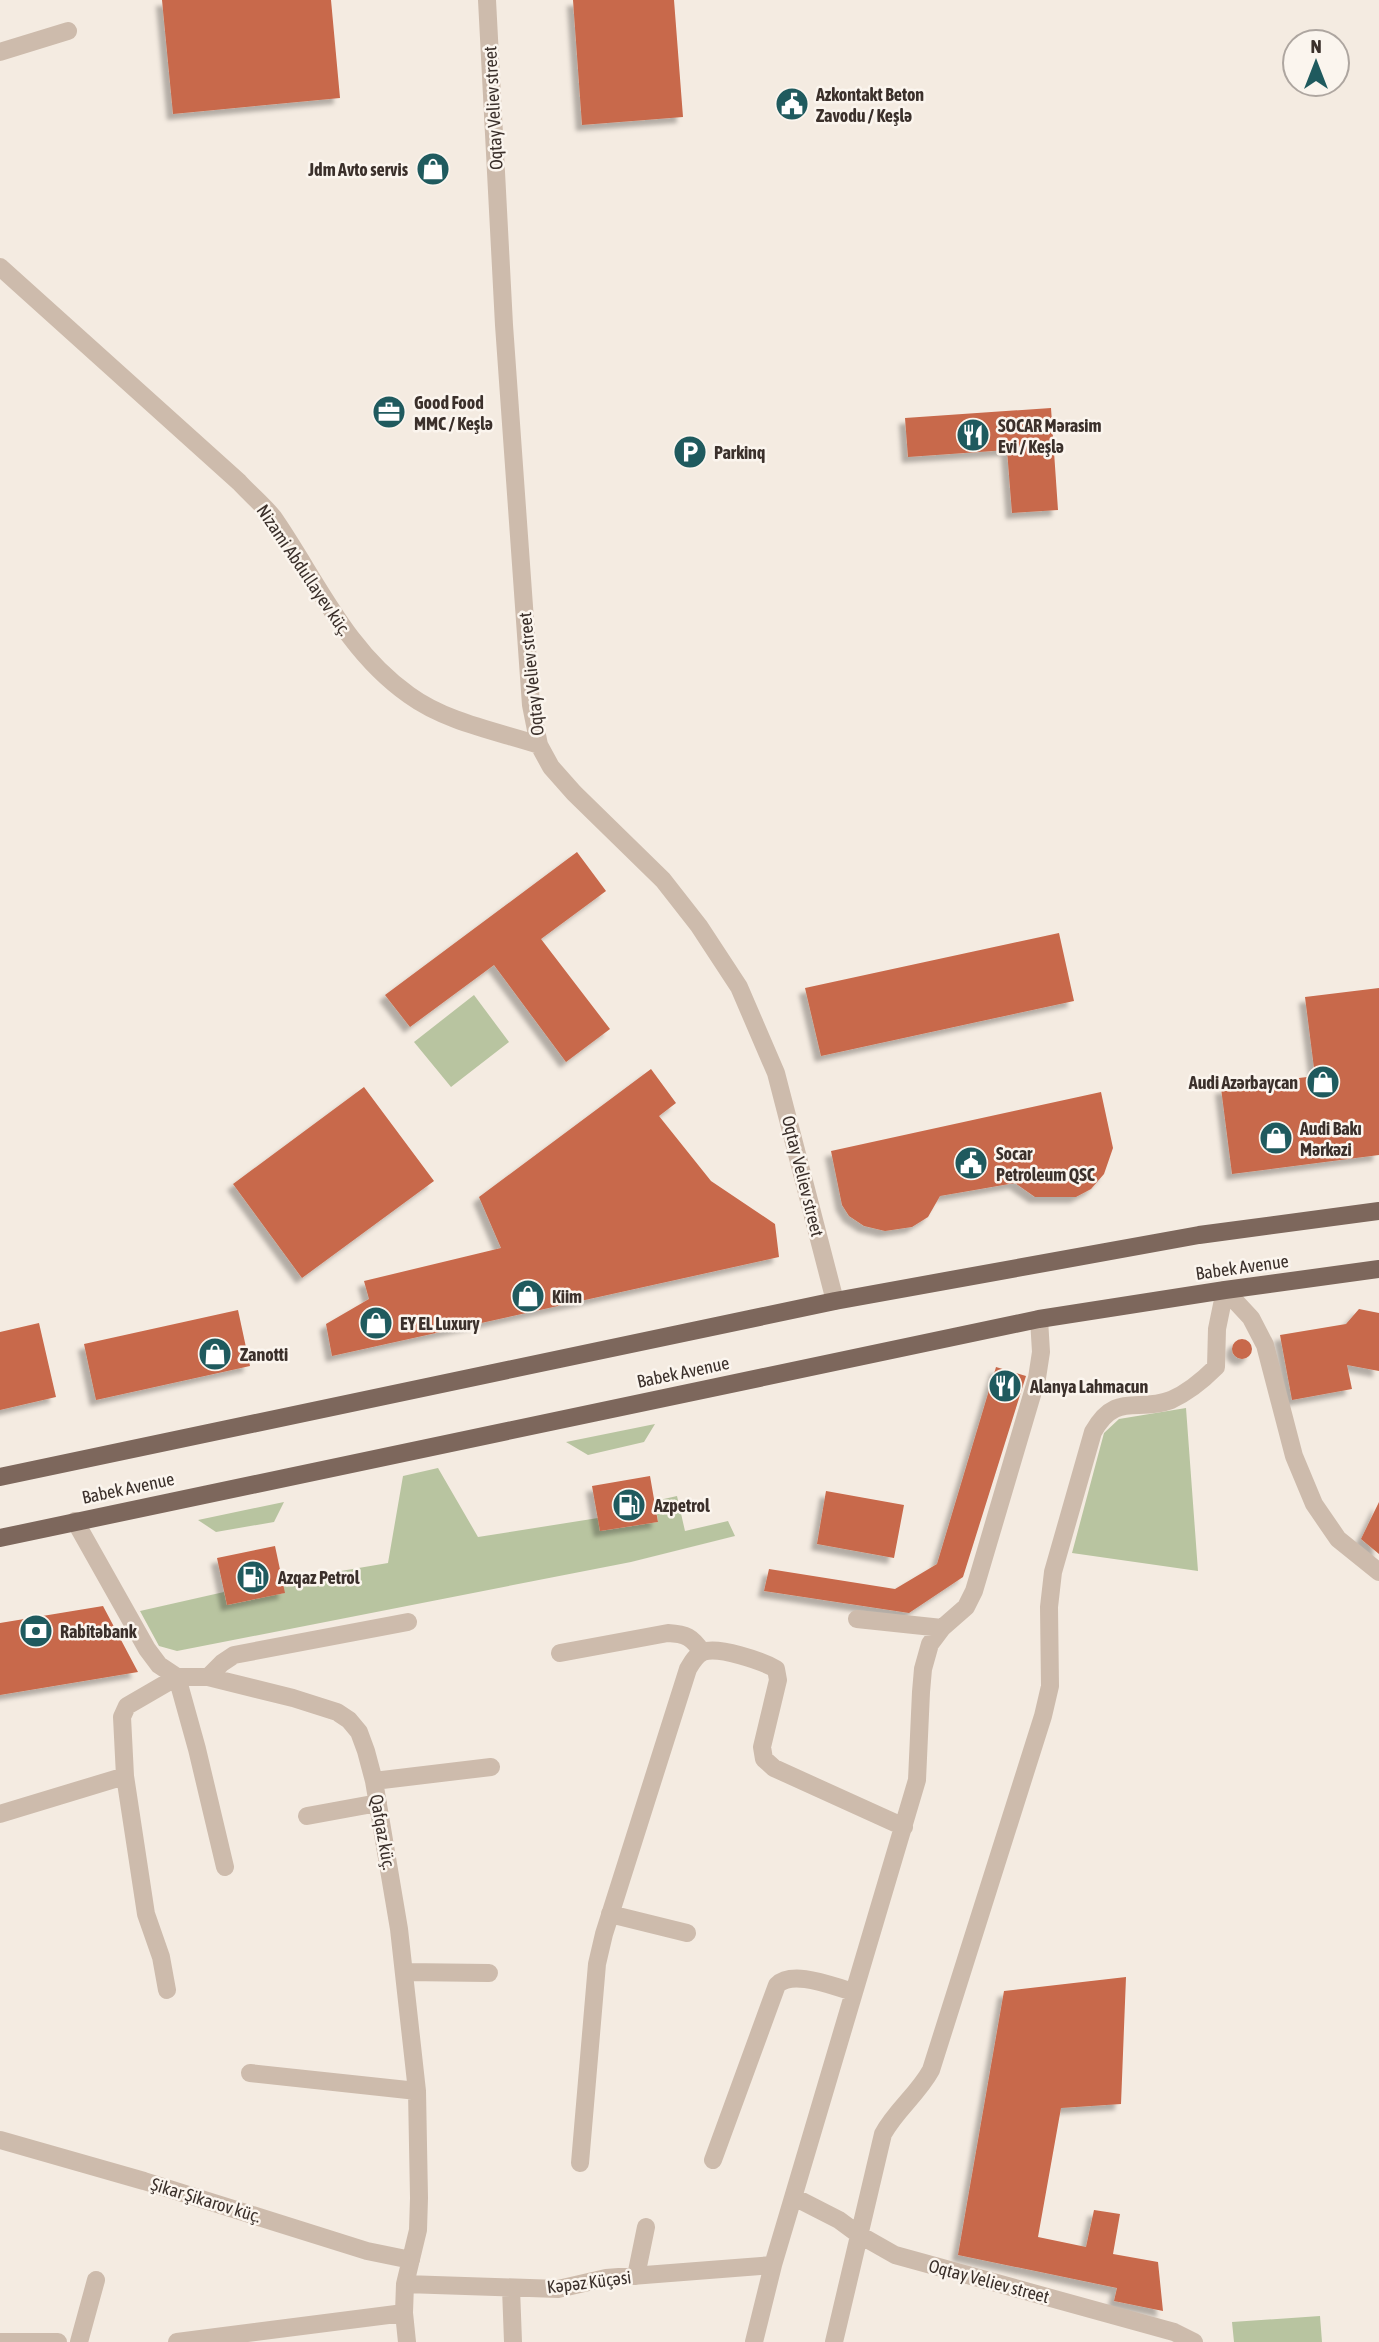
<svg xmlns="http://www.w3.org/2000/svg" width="1379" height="2342" viewBox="0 0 1379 2342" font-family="'Asap Condensed',sans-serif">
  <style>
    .green { fill: #b8c4a0 }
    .building { fill: #c8694b; filter: url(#shadow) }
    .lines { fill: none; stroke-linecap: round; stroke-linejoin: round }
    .minor { stroke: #cdbbac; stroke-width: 18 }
    .major { stroke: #7d675c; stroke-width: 18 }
    .labels { text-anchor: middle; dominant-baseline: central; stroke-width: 5; stroke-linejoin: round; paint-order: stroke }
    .poi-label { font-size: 18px; font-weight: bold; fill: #3b302b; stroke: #fbf5ee; text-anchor: start }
    .street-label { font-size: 18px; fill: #3b302b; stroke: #fbf5ee }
  </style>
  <defs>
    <filter id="shadow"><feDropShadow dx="-6" dy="6" stdDeviation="2" flood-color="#0004"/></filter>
  </defs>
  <rect width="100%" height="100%" fill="#f4ebe1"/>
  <!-- green -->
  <path class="green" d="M474,995L509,1042L451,1087L414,1042Z
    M1186,1408L1198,1571L1072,1553L1104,1433L1119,1419Z
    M655,1424L644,1442L588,1455L566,1442Z
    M438,1468L478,1537L598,1518L600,1531L658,1522L655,1501L677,1496L685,1531L728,1521L735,1536L631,1562L177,1651L159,1646L140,1611L224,1592L227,1605L284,1593L282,1581L388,1563L403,1476Z
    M284,1502L274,1522L216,1532L198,1520Z
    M1320,2316L1322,2342H1234L1232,2322Z"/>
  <!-- building -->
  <path class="building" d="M162,0H331L340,98L173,114Z
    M573,0H674L683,117L582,125Z
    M1051,408L1058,510L1012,513L1007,450L908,457L905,418Z
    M577,852L606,891L541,939L610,1029L566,1062L494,965L410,1027L385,995Z
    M1059,933L1074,1001L821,1056L805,988Z
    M1379,988V1155L1232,1174L1221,1088L1315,1076L1305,997Z
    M651,1069L676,1103L659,1116L711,1181L775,1224L779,1257L332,1356L326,1324L369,1299L364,1281L501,1248L479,1197Z
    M364,1087L434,1181L302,1278L233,1184Z
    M1101,1092L1113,1148L1104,1174L1091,1189L1076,1197H1035L1015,1183L940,1196L928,1217L912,1227L885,1231L864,1226L849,1216L842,1205L831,1151Z
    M1359,1309L1379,1313V1371L1347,1365L1352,1389L1292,1400L1280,1335L1346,1324Z
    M238,1310L250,1366L96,1400L84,1344Z
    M39,1323L56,1397L0,1410V1332Z
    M1232 1349a10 10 0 1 1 20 0a10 10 0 1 1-20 0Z
    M996,1367L1026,1376L963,1577L909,1613L764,1591L769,1569L895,1589L937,1564Z
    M650,1476L658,1522L600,1531L592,1486Z
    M826,1491L904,1505L894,1558L817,1544Z
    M1379,1502V1554L1361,1539Z
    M275,1546L285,1593L227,1605L217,1558Z
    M103,1606L138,1672L0,1695V1623Z
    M1126,1977L1121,2104L1061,2108L1038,2237L1086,2247L1094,2210L1120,2214L1113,2254L1158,2262L1163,2311L1114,2301L1117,2288L958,2255L1004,1991Z"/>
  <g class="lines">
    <!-- minor -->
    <path class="minor" d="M487,0L504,325L531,705L539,745L551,767L574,793L663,880L699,926L739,987L776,1073L835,1301
      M0,52L68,31
      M0,267L239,482C250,494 263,505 273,517C316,579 345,650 409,695C446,722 496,731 539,745
      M1225,1290L1251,1318L1265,1345L1294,1456L1314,1504L1338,1539L1379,1572
      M75,1521L147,1649L159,1665L177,1677H208L293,1698L337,1712L349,1720L359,1732L366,1751L374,1781L399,1929L417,2091L419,2198L418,2230L405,2284L404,2313L407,2342
      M857,1619L942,1628
      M560,1653L668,1633C686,1634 692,1637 702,1652
      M208,1677L222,1663L234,1655L408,1622
      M374,1781L491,1767
      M0,1814L125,1776
      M307,1816L378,1803
      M610,1914L687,1933
      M404,1972L489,1973
      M167,1990L161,1957L146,1914L125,1776L122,1717L127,1706L177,1677L197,1749L225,1867
      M250,2073L417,2091
      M0,2140L144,2181L367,2251L411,2260
      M713,2160L777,1985C793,1969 834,1987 854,1992
      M580,2163L597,1964L604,1934L688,1669C692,1662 696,1655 703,1652C718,1646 762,1661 776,1669L778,1680L762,1747L764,1759L774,1768L904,1827
      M794,2197L839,2220L858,2234L895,2255L1174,2332L1194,2342
      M636,2276L646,2227
      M405,2284L558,2289L606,2278L773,2265
      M511,2288L513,2342
      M1,2342H58
      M79,2342L96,2280
      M177,2342L404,2313
      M754,2342L773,2265L917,1780L921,1692L923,1669L930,1644L942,1628L966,1607L974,1591L1037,1378L1041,1352L1039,1319
      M834,2342L883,2134C896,2110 918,2094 931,2070L1043,1716L1050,1686L1049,1607L1053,1572L1093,1432C1116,1391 1137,1413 1171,1400C1189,1392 1202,1381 1216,1367L1217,1329L1225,1290"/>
    <!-- major -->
    <path class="major" d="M0,1477L835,1301L1199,1235L1379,1211
      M0,1538L1039,1319L1225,1290L1379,1269"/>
  </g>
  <!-- icons -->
  <defs>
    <symbol id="civic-disc" viewBox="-11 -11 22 22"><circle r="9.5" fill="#1f5a5e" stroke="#fbf5ee"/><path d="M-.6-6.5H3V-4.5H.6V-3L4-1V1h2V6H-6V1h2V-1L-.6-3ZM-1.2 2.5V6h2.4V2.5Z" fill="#fff"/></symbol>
    <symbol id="shop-disc" viewBox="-11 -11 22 22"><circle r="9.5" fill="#1f5a5e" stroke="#fbf5ee"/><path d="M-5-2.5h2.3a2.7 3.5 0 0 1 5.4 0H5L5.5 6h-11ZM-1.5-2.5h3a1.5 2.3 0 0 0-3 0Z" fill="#fff"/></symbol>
    <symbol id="office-disc" viewBox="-11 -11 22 22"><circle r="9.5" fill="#1f5a5e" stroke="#fbf5ee"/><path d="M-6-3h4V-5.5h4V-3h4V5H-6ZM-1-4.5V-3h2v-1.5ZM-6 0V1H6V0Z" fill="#fff"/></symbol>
    <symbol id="restaurant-disc" viewBox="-11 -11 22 22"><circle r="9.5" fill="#1f5a5e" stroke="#fbf5ee"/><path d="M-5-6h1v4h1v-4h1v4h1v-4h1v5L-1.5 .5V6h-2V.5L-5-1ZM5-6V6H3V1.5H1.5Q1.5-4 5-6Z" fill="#fff"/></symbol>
    <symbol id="parking-disc" viewBox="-11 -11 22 22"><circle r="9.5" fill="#1f5a5e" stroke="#fbf5ee"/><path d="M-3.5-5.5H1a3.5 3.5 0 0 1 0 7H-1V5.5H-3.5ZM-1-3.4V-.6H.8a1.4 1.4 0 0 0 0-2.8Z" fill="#fff"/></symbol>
    <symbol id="fuel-disc" viewBox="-11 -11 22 22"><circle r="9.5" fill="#1f5a5e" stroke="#fbf5ee"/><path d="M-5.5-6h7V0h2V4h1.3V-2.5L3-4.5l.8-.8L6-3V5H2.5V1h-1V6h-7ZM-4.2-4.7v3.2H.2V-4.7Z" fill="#fff"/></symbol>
    <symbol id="bank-disc" viewBox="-11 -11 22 22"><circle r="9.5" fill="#1f5a5e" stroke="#fbf5ee"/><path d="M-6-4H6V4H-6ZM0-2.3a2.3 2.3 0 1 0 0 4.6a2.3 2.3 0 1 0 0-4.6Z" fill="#fff"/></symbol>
  </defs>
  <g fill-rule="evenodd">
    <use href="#civic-disc" x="773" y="85" width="38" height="38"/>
    <use href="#shop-disc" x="414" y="150" width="38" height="38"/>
    <use href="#office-disc" x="370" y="393" width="38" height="38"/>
    <use href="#restaurant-disc" x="954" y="416" width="38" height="38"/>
    <use href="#parking-disc" x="671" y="433" width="38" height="38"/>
    <use href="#shop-disc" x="1304" y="1063" width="38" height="38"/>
    <use href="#shop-disc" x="1257" y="1119" width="38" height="38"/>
    <use href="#civic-disc" x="952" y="1144" width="38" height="38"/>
    <use href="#shop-disc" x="509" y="1277" width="38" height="38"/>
    <use href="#shop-disc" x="357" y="1304" width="38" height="38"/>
    <use href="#shop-disc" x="196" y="1335" width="38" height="38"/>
    <use href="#restaurant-disc" x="986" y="1367" width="38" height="38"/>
    <use href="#fuel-disc" x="610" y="1486" width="38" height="38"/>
    <use href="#fuel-disc" x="234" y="1558" width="38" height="38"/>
    <use href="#bank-disc" x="17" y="1612" width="38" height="38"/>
  </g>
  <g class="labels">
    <!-- poi labels -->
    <g class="poi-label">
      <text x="816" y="94">Azkontakt Beton<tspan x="816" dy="21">Zavodu / Keşlə</tspan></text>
      <text x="408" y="169" text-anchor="end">Jdm Avto servis</text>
      <text x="414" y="402">Good Food<tspan x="414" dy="21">MMC / Keşlə</tspan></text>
      <text x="998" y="425">SOCAR Mərasim<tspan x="998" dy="21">Evi / Keşlə</tspan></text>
      <text x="714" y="452">Parkinq</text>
      <text x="1298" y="1082" text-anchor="end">Audi Azərbaycan</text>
      <text x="1300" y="1128">Audi Bakı<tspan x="1300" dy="21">Mərkəzi</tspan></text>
      <text x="996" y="1153">Socar<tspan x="996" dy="21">Petroleum QSC</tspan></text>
      <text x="552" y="1296">Kiim</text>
      <text x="400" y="1323">EY EL Luxury</text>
      <text x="240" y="1354">Zanotti</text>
      <text x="1030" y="1386">Alanya Lahmacun</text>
      <text x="654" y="1505">Azpetrol</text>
      <text x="278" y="1577">Azqaz Petrol</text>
      <text x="60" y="1631">Rabitəbank</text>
    </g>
    <!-- street labels -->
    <g class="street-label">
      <text transform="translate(493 108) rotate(-93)">Oqtay Veliev street</text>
      <text transform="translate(304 570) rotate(56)">Nizami Abdullayev küç.</text>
      <text transform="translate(531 674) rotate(-96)">Oqtay Veliev street</text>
      <text transform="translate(803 1176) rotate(76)">Oqtay Veliev street</text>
      <text transform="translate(1242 1267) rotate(-8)">Babek Avenue</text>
      <text transform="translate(683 1372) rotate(-12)">Babek Avenue</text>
      <text transform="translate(128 1488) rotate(-12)">Babek Avenue</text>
      <text transform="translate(383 1832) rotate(80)">Qafqaz küç.</text>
      <text transform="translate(206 2200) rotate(17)">Şikar Şikarov küç.</text>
      <text transform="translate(989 2281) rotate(15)">Oqtay Veliev street</text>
      <text transform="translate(589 2282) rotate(-7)">Kəpəz Küçəsi</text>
    </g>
  </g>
  <!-- north arrow -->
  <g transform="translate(1316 63)"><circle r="33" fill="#fbf5ee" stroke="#aea6a0" stroke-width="2"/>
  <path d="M0-5L12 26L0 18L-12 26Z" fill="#1f5a5e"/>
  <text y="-10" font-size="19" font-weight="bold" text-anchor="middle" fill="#3b302b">N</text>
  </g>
</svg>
